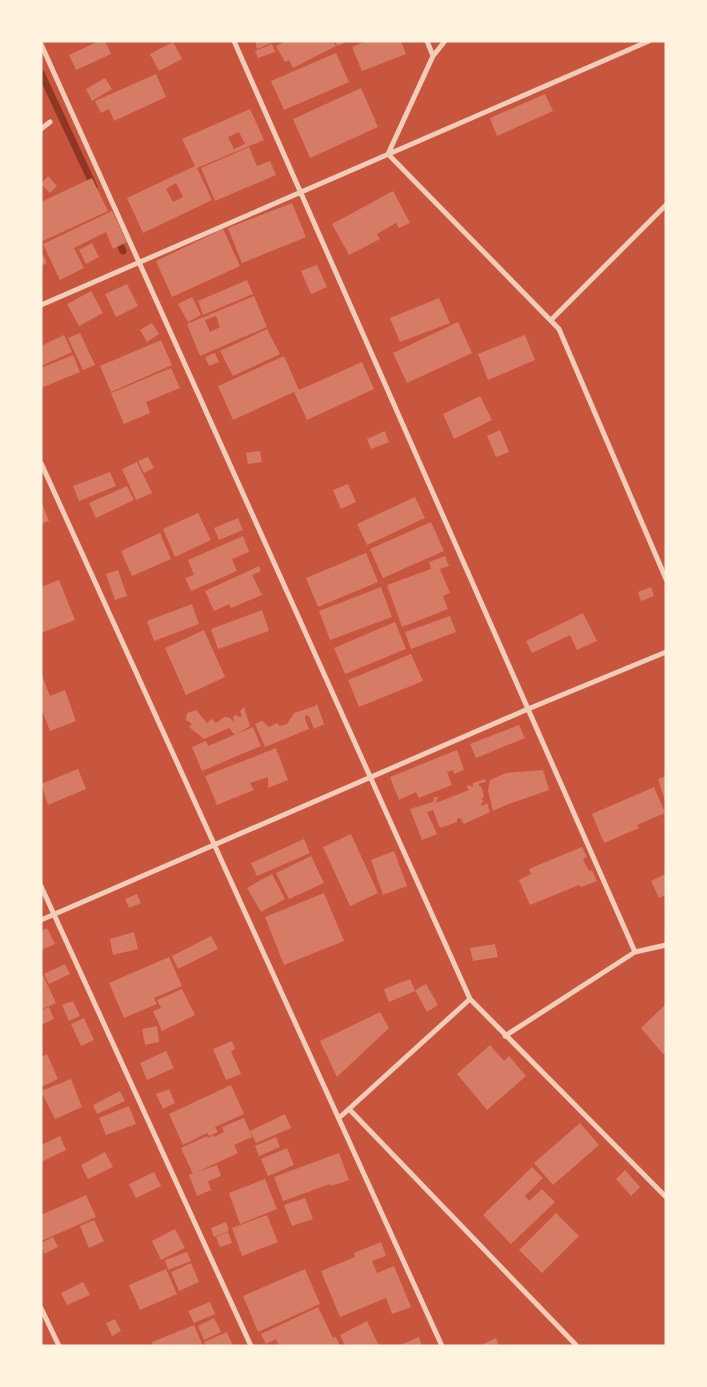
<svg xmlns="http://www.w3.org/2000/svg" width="707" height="1387" viewBox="0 0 707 1387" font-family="Overpass,sans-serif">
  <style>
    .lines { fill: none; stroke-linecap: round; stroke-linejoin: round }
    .stream { stroke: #8f3625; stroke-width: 7 }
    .building { fill: #d67c66; fill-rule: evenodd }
    .minor { stroke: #f1ccb7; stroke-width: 5 }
  </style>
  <rect width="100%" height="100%" fill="#c8553d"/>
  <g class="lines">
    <!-- stream -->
    <path class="stream" d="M41,73L94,187
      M117,238L123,251"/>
  </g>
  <!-- building -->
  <path class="building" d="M99,41H105L111,54L76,70L69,55Z
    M255,41H276L257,49Z
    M286,41H333L336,46L293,68L289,60L285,62L276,46Z
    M335,41H349L337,46Z
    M366,41H401L406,54L362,71L352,47Z
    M173,42L182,59L159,71L150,54Z
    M272,44L275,52L258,58L255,51Z
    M336,53L349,82L284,110L271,81Z
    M156,74L166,97L114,121L109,109L101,113L95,101Z
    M105,78L112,89L92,101L86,89Z
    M361,88L378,127L310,158L293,119Z
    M545,94L553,111L497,136L490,118Z
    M250,109L264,140L197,168L212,200L143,233L127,198L195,166L182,139ZM239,132L245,144L234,149L228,137ZM176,183L183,197L173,202L166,189Z
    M249,147L257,166L270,161L276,175L215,201L201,168Z
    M48,176L57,186L50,193L41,184Z
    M92,178L108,211L43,241L41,236V202Z
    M393,191L410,223L399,228L396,223L377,234L380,239L349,255L332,224Z
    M292,203L306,237L242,263L228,228Z
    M112,211L127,242L113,249L106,232L74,248L84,268L60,280L43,244Z
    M223,229L240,266L172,297L156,261Z
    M92,243L99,257L86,264L79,250Z
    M41,251L47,263L41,266Z
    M317,265L327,287L311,294L301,271Z
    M247,280L253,294L203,315L198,301Z
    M127,284L138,306L116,317L105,294Z
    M91,291L103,313L79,326L67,304Z
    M254,296L267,327L200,356L187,324ZM216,316L220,327L210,332L205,320Z
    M192,297L201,315L188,322L178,304Z
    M439,298L450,323L400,342L390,318Z
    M458,322L472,353L407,383L393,353Z
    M152,323L159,334L147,342L140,330Z
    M267,329L280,354L233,376L220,351Z
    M80,333L95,365L83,370L68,338Z
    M64,335L72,352L41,366V346Z
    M525,335L535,360L488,380L478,354Z
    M161,340L172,365L111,392L100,366Z
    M215,353L219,362L209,366L205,357Z
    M73,355L80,372L41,388V368Z
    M284,356L299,390L362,362L374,389L307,420L294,392L233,420L218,386Z
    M171,368L180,388L146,402L150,413L124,424L111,393Z
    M480,396L492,420L454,439L443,414Z
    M500,430L509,452L496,457L487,436Z
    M385,431L389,442L371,449L367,439Z
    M260,451L262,462L248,464L246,453Z
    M148,457L154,468L144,473L138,461Z
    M137,462L152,493L136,500L122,469Z
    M110,472L116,486L79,501L73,486Z
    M348,484L356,502L341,509L333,490Z
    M127,486L134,500L96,518L89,503Z
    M415,497L425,518L367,545L357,524Z
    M41,501L49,521L41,524Z
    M198,513L211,540L175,557L163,529Z
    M238,518L243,530L219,540L214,528Z
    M431,522L444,551L383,578L370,549Z
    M160,533L171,559L132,576L121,551Z
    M243,536L249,552L232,559L237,571L191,591L185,578L194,575L188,560Z
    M366,553L378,582L318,607L306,578Z
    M445,556L449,566L440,569L450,593L443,596L448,609L402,627L387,585L431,569L429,562Z
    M259,566L261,571L252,575L262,595L231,608L229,604L214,611L205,591Z
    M118,570L127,596L115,600L106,574Z
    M59,580L75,620L41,633V587Z
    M381,587L392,617L330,640L319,611Z
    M651,587L654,596L641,601L638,592Z
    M192,604L199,624L154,641L147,621Z
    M262,610L269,631L218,649L211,629Z
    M583,613L597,641L577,650L570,635L532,653L526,641Z
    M450,616L456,632L411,649L405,632Z
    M395,622L406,649L345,674L334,648Z
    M204,630L225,677L186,695L165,648Z
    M411,654L423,681L359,707L348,680Z
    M41,673L50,696L65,690L76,721L50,731L41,708Z
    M317,704L324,724L314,729L309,716L305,715V719L309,729L265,747L255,724L262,721L269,727L277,723L280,726L287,724L294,713L315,706Z
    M244,707L250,726L235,735L229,728L204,739L189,727L192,724L186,720L187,713L196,710L207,723L212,719L216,723L224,717L230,718L235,723L233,717L236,715L239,717L242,716L240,711Z
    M519,725L525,738L476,758L470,744Z
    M253,727L261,746L202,771L192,747L206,741L208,746Z
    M276,748L288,780L268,788V777L250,783L254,790L217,805L205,776Z
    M457,750L464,770L454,774L453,770L447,772L452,785L419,798L416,792L399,800L390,777Z
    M78,769L86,789L48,805L41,784Z
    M543,770L549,790L506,805L493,811L488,790L490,780L506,773Z
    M666,776V801H665L658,779Z
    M485,779L486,782L478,784L482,788L484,797L481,799L484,801L481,803L482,806L487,803L490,812L464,824L460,818L457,819V822L440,828L433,810L427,812L437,834L422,840L410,809L433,802L434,797H438L436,803L469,790L467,787L468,785L473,787V783Z
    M654,787L665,813L637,825L639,828L604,843L592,814Z
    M351,834L378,893L350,906L323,847Z
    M304,839L310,853L257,876L251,863Z
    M582,847L587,857L583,859L589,871L592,870L597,881L581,887L579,885L530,905L519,880L531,874L529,869Z
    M394,851L407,886L383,895L371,860Z
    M311,856L324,883L289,899L276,873Z
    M272,874L285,899L261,912L247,888Z
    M666,874V895L659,898L651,881Z
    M324,893L344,941L284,965L265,917Z
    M137,894L141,903L129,908L125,899Z
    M47,928L55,944L41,950V931Z
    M134,932L138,949L113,955L110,939Z
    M211,936L218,949L178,969L172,956Z
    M495,944L498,957L473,961L470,948Z
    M169,957L182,986L154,998L157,1004L124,1018L109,983Z
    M65,964L70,974L49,984L44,974Z
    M43,975L56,1003L41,1010V976Z
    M410,979L415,991L389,1002L384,989Z
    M426,984L438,1005L427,1012L415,990Z
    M182,989L195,1015L162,1031L153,1011L161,1008L157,1000Z
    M73,1001L80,1016L69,1021L62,1005Z
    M666,1004V1051L663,1054L641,1028Z
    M49,1007L54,1019L41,1025V1011Z
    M380,1012L389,1028L337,1077L320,1041Z
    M84,1018L94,1040L81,1046L71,1024Z
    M157,1026L159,1042L145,1045L142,1029Z
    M232,1041L235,1049L231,1051L241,1074L226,1080L213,1049Z
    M490,1045L504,1061L509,1056L526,1076L487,1110L457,1074Z
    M166,1051L174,1068L147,1080L140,1063Z
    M47,1054L58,1079L41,1087V1057Z
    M71,1079L82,1107L55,1119L41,1091Z
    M231,1085L244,1114L215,1127L218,1132L209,1136L207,1133L183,1145L169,1114Z
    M169,1089L175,1103L163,1109L156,1094Z
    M120,1091L125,1101L97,1114L93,1105Z
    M129,1106L136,1124L106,1135L99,1118Z
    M285,1114L291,1128L256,1143L250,1131Z
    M244,1118L252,1137L234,1145L238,1153L193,1174L181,1148L207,1136L208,1138L213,1135L214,1137L224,1132L222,1127Z
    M580,1123L599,1145L553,1185L534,1163Z
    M60,1136L66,1150L41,1162V1145Z
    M276,1137L280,1147L259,1156L255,1146Z
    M287,1148L294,1165L268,1176L261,1159Z
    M105,1152L113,1167L88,1179L81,1165Z
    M339,1153L349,1180L331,1186L330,1184L283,1201L274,1177Z
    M217,1165L221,1176L208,1181L211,1190L197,1196L189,1175Z
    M532,1167L543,1178L525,1196L529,1201L542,1189L555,1202L511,1244L483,1215Z
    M625,1170L640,1187L631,1196L616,1179Z
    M154,1172L161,1186L136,1198L129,1184Z
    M265,1179L277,1209L240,1224L229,1193Z
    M86,1195L96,1217L41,1241V1215Z
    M305,1198L313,1219L292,1226L284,1205Z
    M556,1213L579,1236L542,1273L519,1250Z
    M267,1215L278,1242L242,1256L232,1228Z
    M94,1220L104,1241L89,1248L80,1226Z
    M226,1222L229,1231L214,1237L211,1228Z
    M175,1229L185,1248L161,1260L152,1241Z
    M228,1232L232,1243L220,1247L216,1237Z
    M53,1237L58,1247L44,1254L41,1243Z
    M381,1242L386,1256L372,1261L377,1273L394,1266L411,1307L392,1314L386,1298L340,1317L321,1271L355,1257L354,1253Z
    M187,1252L191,1261L168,1270L165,1260Z
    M191,1263L199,1282L179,1291L171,1272Z
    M166,1269L177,1294L140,1310L129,1285Z
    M305,1269L320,1304L258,1332L243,1296Z
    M83,1282L90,1295L67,1305L61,1293Z
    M210,1302L215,1314L194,1323L188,1311Z
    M318,1307L333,1338L336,1337L340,1346H279L276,1339L266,1344L261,1334Z
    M214,1318L221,1332L204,1340L198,1326Z
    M115,1319L121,1331L112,1336L106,1323Z
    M367,1321L379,1346H345L340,1335Z
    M194,1325L203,1346H153L152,1342Z
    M227,1332L232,1344L228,1346H206L204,1342Z
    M419,1337L422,1346H398Z
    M496,1338L499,1346H479Z"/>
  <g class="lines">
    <!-- minor -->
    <path class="minor" d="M234,41L635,952
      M427,41L433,56
      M445,41L433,56L388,154L559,329L666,579
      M41,44L470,999L666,1197
      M41,129L50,122
      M41,305L649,41
      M551,320L666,205
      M41,463L442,1346
      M41,886L251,1346
      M41,920L528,709L666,652
      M505,1036L635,952L666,945
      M349,1109L577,1346
      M339,1118L470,999
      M41,1308L59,1346"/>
  </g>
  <!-- border -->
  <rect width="707" height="1387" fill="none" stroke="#fff3e0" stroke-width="85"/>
</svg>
